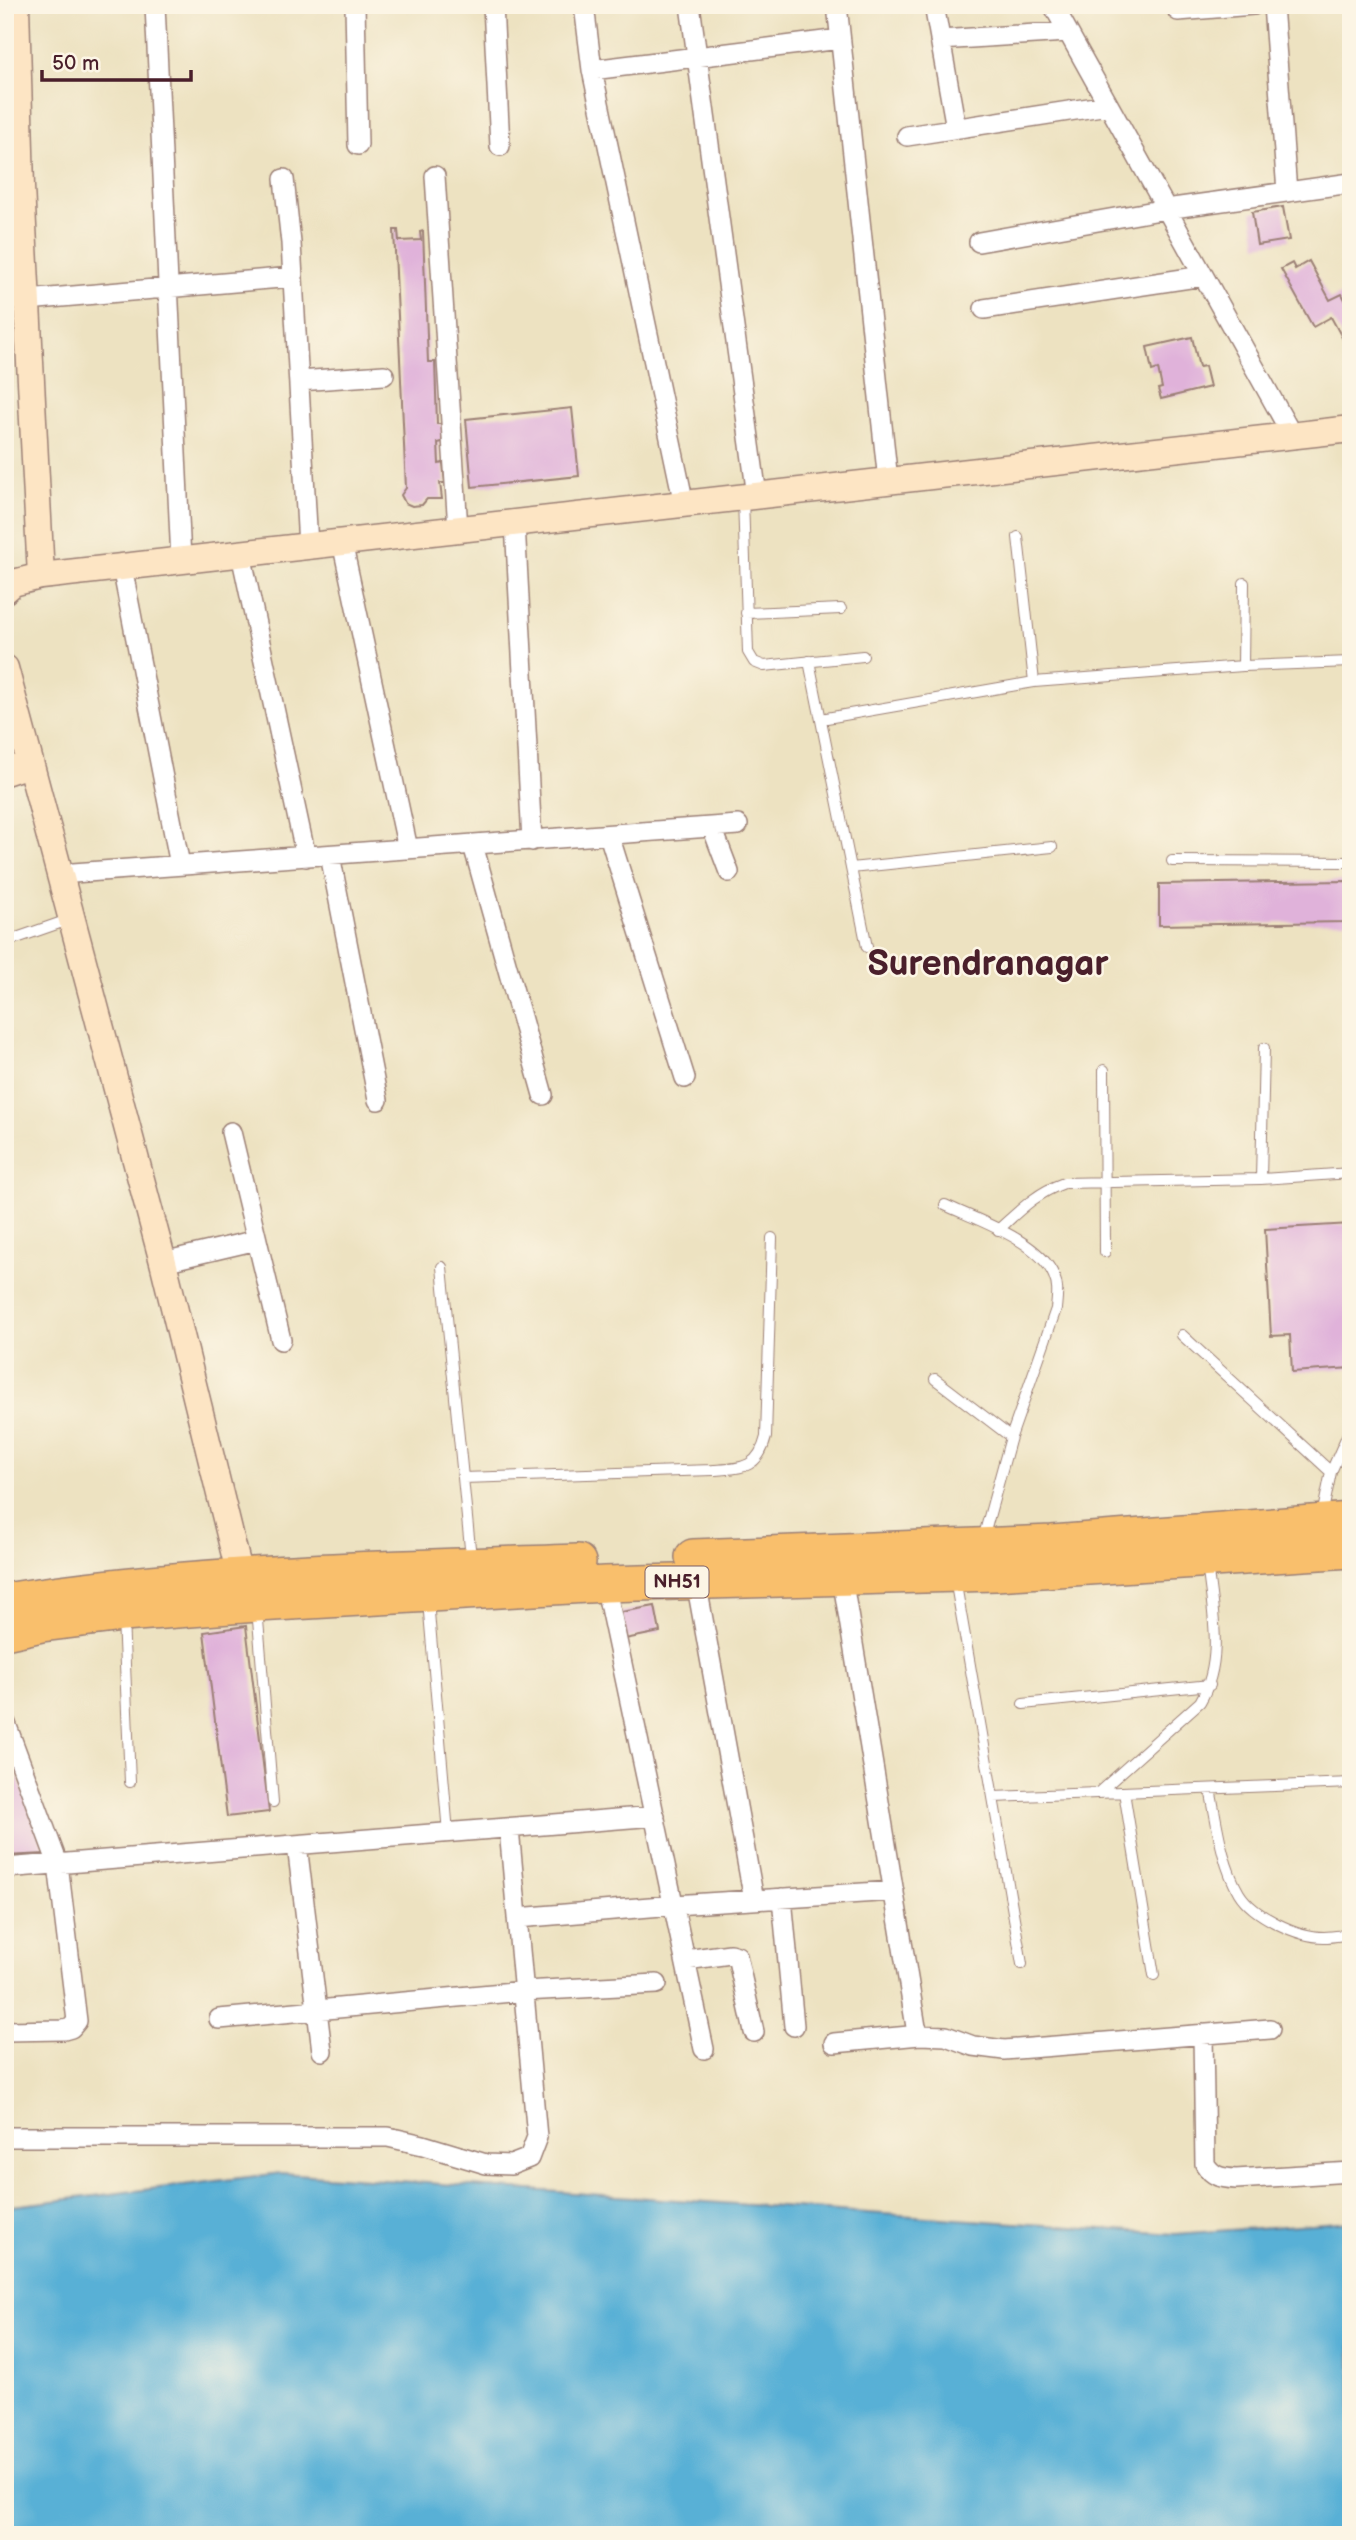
<svg xmlns="http://www.w3.org/2000/svg" width="1356" height="2540" viewBox="0 0 1356 2540" font-family="'Balsamiq Sans',sans-serif">
  <style>
    .water { fill: #59b0d6; stroke: #526880; stroke-width: 2 }
    .building { fill: #e0b2da }
    .lines { fill: none; stroke-linecap: round; stroke-linejoin: round }
    .lane-casing { stroke: #9c8076; stroke-width: 12 }
    .street-casing { stroke: #9c8076; stroke-width: 22 }
    .secondary-casing { stroke: #9c8076; stroke-width: 29 }
    .highway-casing { stroke: #9c8076; stroke-width: 38 }
    .lane { stroke: #fff; stroke-width: 10 }
    .street { stroke: #fff; stroke-width: 19 }
    .secondary { stroke: #fde5c4; stroke-width: 26 }
    .highway { stroke: #f9bf6c; stroke-width: 35 }
    .labels { text-anchor: middle; dominant-baseline: central; stroke-width: 5; stroke-linejoin: round; paint-order: stroke }
    .shield { fill: #fcf5e5; stroke: #7f5f63; stroke-width: 2 }
    .shield-label { font-size: 19px; font-weight: bold; fill: #4a1f2b }
    .town-label { font-size: 35px; font-weight: bold; fill: #4a1f2b; stroke: #fcf5e5 }
  </style>
  <rect width="100%" height="100%" fill="#fcf5e5"/>
  <filter id="ink" filterUnits="userSpaceOnUse"><feTurbulence type="fractalNoise" baseFrequency=".0143" numOctaves="2"/><feDisplacementMap in="SourceGraphic" scale="14" xChannelSelector="R" yChannelSelector="G"/><feConvolveMatrix kernelMatrix="1 2 1 2 8 2 1 2 1" color-interpolation-filters="sRGB"/></filter>
  <filter id="wash" filterUnits="userSpaceOnUse"><feTurbulence type="fractalNoise" baseFrequency=".00686" numOctaves="4" result="noise"/><feDisplacementMap in="SourceGraphic" scale="28" xChannelSelector="R" yChannelSelector="G"/><feGaussianBlur stdDeviation="1.57" result="paint"/><feColorMatrix in="noise" values="0 0 0 0 0 0 0 0 0 0 0 0 0 0 0 0 0 1.4 0 .05"/><feComposite in="paint" operator="in"/></filter>
  <g filter="url(#wash)">
    <rect width="100%" height="100%" fill="#ede2c1"/>
    <!-- water -->
    <path class="water" d="M281,2173L1175,2234L1351,2221V2535H5V2207Z"/>
    <g id="blocks">
      <!-- building -->
      <path class="building" d="M1283,207L1289,240L1257,245L1252,212Z
        M394,230H398L399,241L421,240L420,232L423,231L428,362H435L437,424H442V442L438,443L439,464L443,463L445,483H440L442,499H427L422,505L412,506L405,503L401,495L406,488Z
        M1309,261L1330,300L1342,294L1351,311V354L1331,317L1313,327L1281,269L1292,263L1295,269Z
        M1192,337L1199,367L1205,366L1210,387L1161,399L1158,389L1162,388L1158,369L1152,371L1147,347Z
        M572,408L579,476L472,487L466,419Z
        M1347,881V922L1159,925V884Z
        M1351,1224V1368L1292,1372L1290,1335L1271,1336L1265,1229Z
        M655,1606L660,1632L625,1639L621,1612Z
        M246,1626L269,1812L227,1817L204,1632Z
        M9,1753L46,1854L5,1856V1754Z"/>
    </g>
  </g>
  <g filter="url(#ink)">
    <use href="#blocks" fill-opacity="0" stroke="#9c8076" stroke-width="2"/>
    <g class="lines">
      <defs>
        <path id="lane" d="M743,498L748,652L754,662L764,666L863,656
          M1018,537L1034,682
          M746,613L841,609
          M809,661L867,947
          M1243,666L1244,583
          M821,719L1034,682L1243,666L1351,662
          M1172,861L1351,862
          M851,868L1052,847
          M5,942L71,919
          M1104,1070L1105,1252
          M1261,1179L1264,1048
          M945,1205C977,1220 1040,1241 1054,1276C1059,1287 1057,1297 1056,1309L1011,1437L983,1539
          M998,1230C1019,1211 1036,1193 1064,1183L1261,1179L1351,1173
          M442,1267L471,1558
          M1182,1335L1331,1472
          M935,1379L1011,1437
          M463,1478L713,1470C742,1468 758,1469 766,1437L772,1238
          M1322,1516L1331,1472L1351,1427
          M955,1579L1022,1964
          M428,1601L448,1833
          M257,1608L273,1802
          M123,1618L130,1782
          M1023,1704L1210,1685
          M1210,1789C1217,1822 1221,1863 1239,1893C1253,1916 1298,1937 1324,1937C1333,1937 1342,1935 1351,1934
          M1124,1792L1154,1975
          M1098,1793L1200,1702C1225,1660 1212,1610 1207,1563
          M993,1797L1351,1783"/>
        <path id="street" d="M155,5L181,560
          M355,5L358,145
          M493,5L500,146
          M584,5L592,70L684,504
          M690,5L757,496
          M837,5L888,481
          M934,5L956,128
          M1053,5L1292,435
          M1273,5L1287,192
          M1178,11L1253,5
          M940,40L1067,32
          M592,70L840,39
          M907,136L1108,105
          M435,176L458,529
          M284,179L291,243L308,546
          M979,242L1166,209L1351,183
          M5,299L27,300L293,277
          M984,309L1203,276
          M299,381L384,375
          M515,523L532,841
          M342,542L408,849
          M241,554L306,857
          M122,567L180,865
          M712,827L729,872
          M609,835L685,1078
          M473,845L543,1095
          M330,855L378,1100
          M59,874L738,825
          M231,1132L281,1340
          M163,1262L257,1240
          M842,1577L916,2027L920,2035L946,2036L973,2046L1004,2050L1270,2029
          M696,1581L754,1900
          M605,1584L704,2049
          M5,1721L58,1864L77,2021L71,2028L64,2030L5,2031
          M297,1845L322,2051
          M5,1868L655,1816
          M782,1898L794,2026
          M517,1918L674,1905L894,1891
          M686,1960L730,1954L737,1956L754,2032
          M219,2019L524,1991L657,1984
          M1203,2034L1205,2164C1213,2177 1221,2178 1236,2179L1351,2172
          M834,2043L920,2035
          M5,2137H388L423,2145L486,2164L511,2165L529,2158L537,2137L509,1829"/>
        <path id="secondary" d="M16,5L21,187L41,576
          M5,590L13,583L41,576L1351,429
          M5,668L163,1262L244,1592
          M5,772L29,764"/>
        <path id="highway" d="M693,1557L1052,1543L1351,1520
          M5,1601C194,1571 387,1569 578,1562
          M5,1632L42,1624L123,1614L257,1604L605,1584L996,1573L1351,1550"/>
      </defs>
      <!-- lane casing -->
      <use href="#lane" class="lane-casing"/>
      <!-- street casing -->
      <use href="#street" class="street-casing"/>
      <!-- secondary casing -->
      <use href="#secondary" class="secondary-casing"/>
      <!-- highway casing -->
      <use href="#highway" class="highway-casing"/>
      <!-- lane -->
      <use href="#lane" class="lane"/>
      <!-- street -->
      <use href="#street" class="street"/>
      <!-- secondary -->
      <use href="#secondary" class="secondary"/>
      <!-- highway -->
      <use href="#highway" class="highway"/>
    </g>
  </g>
  <g class="labels">
    <!-- shield labels -->
    <rect class="shield" x="645.5" y="1566.5" width="63" height="31" rx="5"/>
    <g class="shield-label">
      <text x="677" y="1582">NH51</text>
    </g>
    <!-- town labels -->
    <g class="town-label">
      <text x="988" y="964">Surendranagar</text>
    </g>
  </g>
  <!-- margin -->
  <rect width="1356" height="2540" fill="none" stroke="#fcf5e5" stroke-width="28"/>
  <!-- scale -->
  <path d="M42 70v10h149v-10" fill="none" stroke="#4a1f2b" stroke-width="3.5"/>
  <text x="52" y="70" font-size="21" fill="#4a1f2b" stroke="#fcf5e5" stroke-width="5" paint-order="stroke">50 m</text>
</svg>
